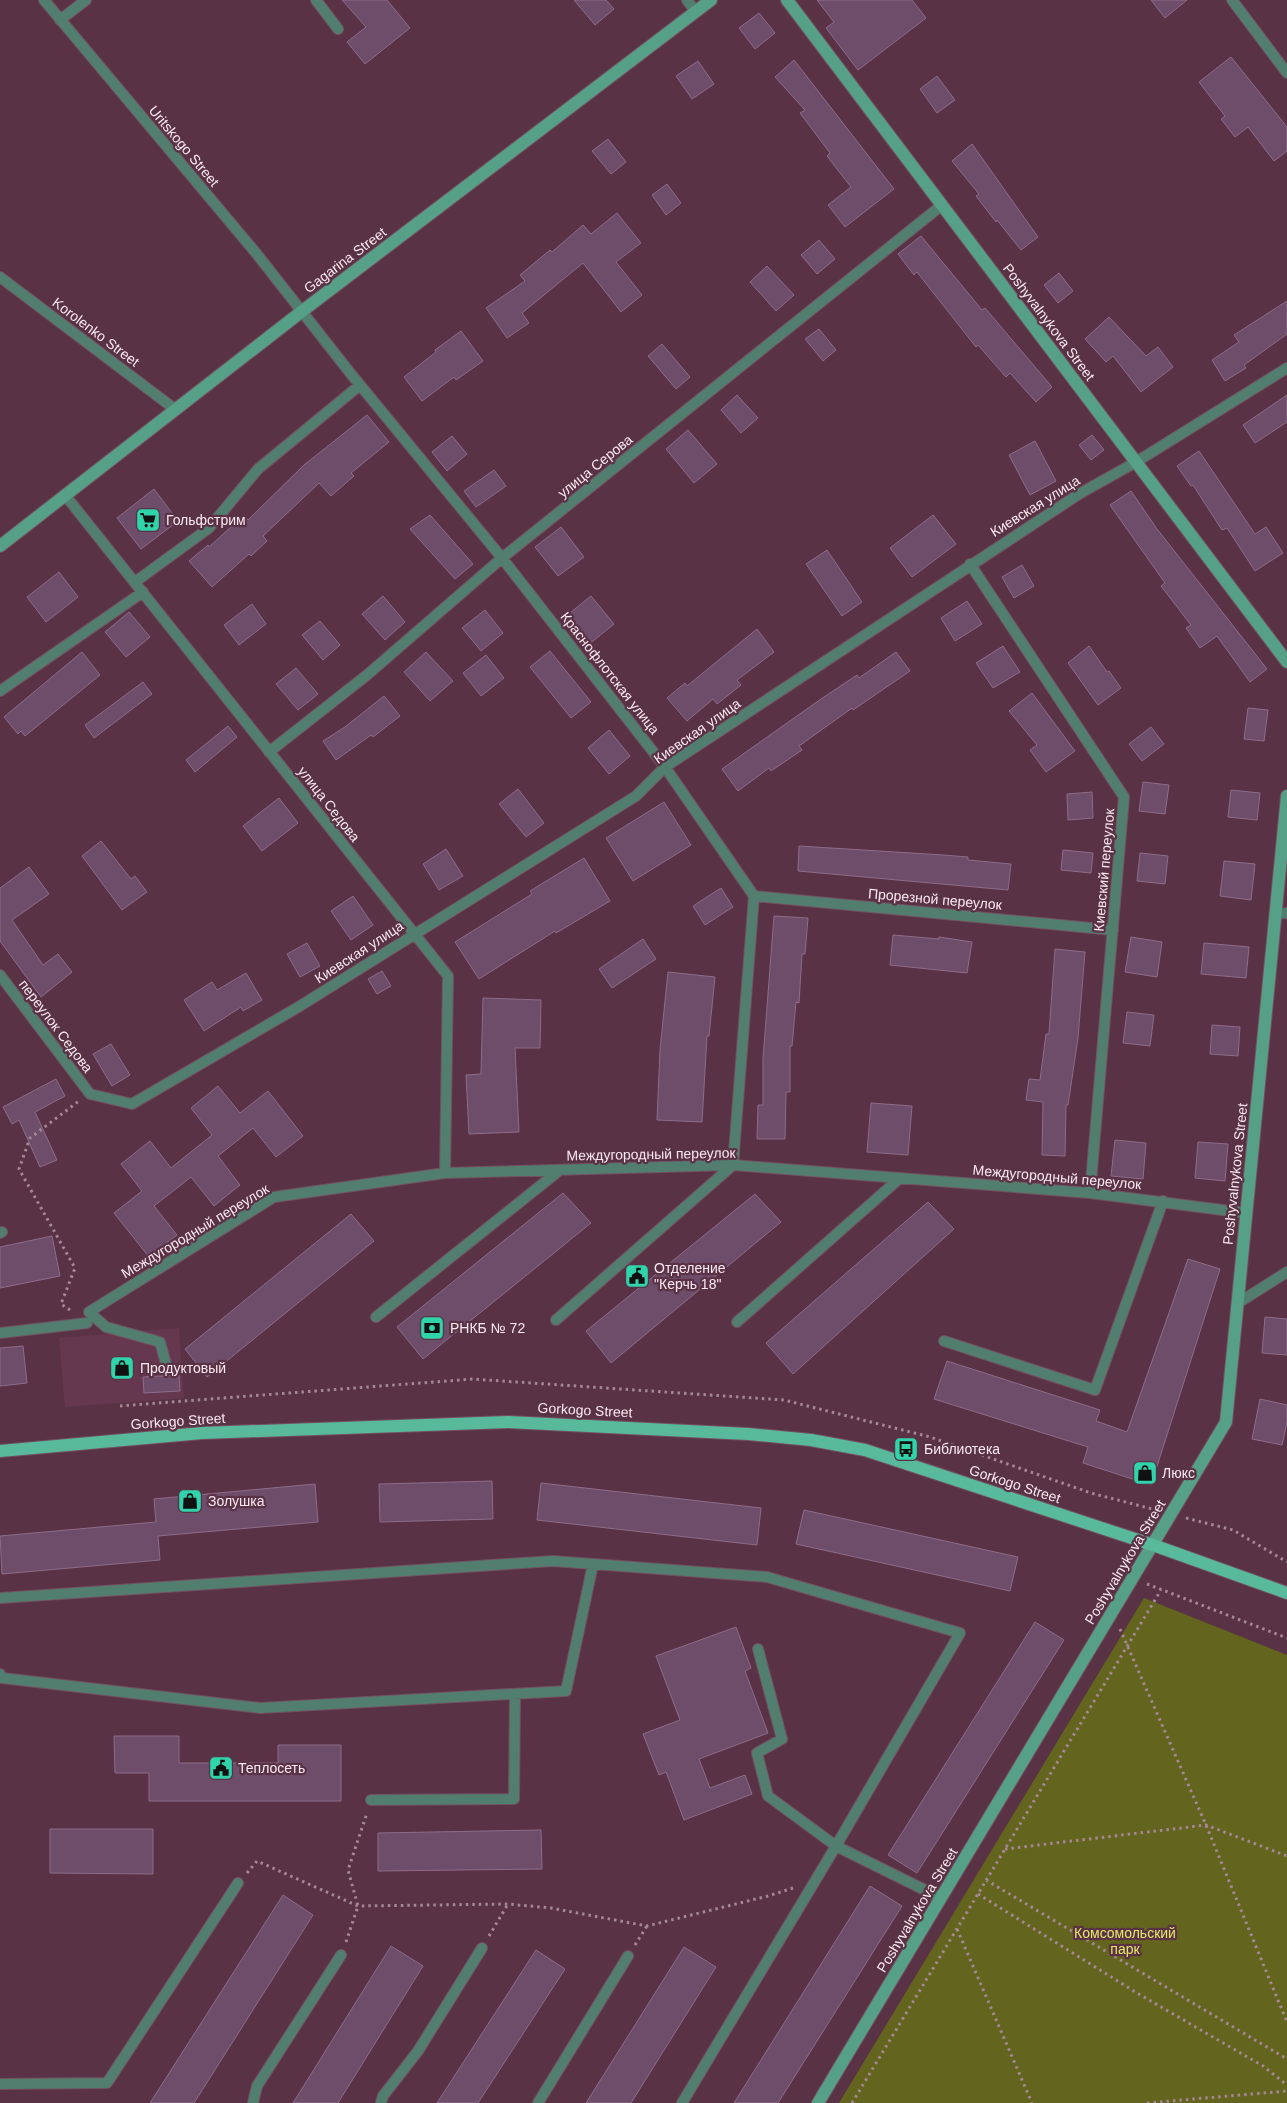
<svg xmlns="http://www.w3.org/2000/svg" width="1287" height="2103" viewBox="0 0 1287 2103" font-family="Helvetica,sans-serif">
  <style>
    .built { fill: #66384f }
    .green { fill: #63641e }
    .building { fill: #6e4d6a; stroke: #8e6c8a }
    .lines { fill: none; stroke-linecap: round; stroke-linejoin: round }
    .lane-casing { stroke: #735060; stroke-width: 12 }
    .secondary-casing { stroke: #735060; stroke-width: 14 }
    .primary-casing { stroke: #735060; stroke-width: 14 }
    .path { stroke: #a58795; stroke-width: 3; stroke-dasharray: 2.5 4; stroke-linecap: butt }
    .lane { stroke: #527e6f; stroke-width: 10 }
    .secondary { stroke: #57a088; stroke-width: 12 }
    .primary { stroke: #58ba9b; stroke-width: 12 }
    .labels { text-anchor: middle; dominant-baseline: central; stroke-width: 4.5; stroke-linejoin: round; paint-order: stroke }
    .street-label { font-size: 14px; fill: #fce8f0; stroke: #593345 }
    .poi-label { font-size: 14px; fill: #fce8f0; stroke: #593345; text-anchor: start }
    .park-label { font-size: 14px; fill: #e5e865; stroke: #593345 }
  </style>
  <rect width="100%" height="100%" fill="#593345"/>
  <!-- built -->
  <path class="built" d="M179,1328L184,1398L65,1407L59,1338Z"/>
  <!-- green -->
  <path class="green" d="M1144,1598L1287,1655V2103H839Z"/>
  <!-- building -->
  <path class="building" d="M342,0H387L410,28L365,64L347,42L366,27Z
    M574,0H606L614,9L595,25Z
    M817,0H912L926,18L858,70L826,28L834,22Z
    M1151,0H1187L1165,18Z
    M759,13L775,33L755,49L739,28Z
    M1231,57L1287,127V151L1274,161L1248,127L1235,137L1221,119L1225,116L1199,82Z
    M794,60L894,189L845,227L828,205L851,187L827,156L830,153L800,113L805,110L775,77Z
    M698,61L714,84L692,99L676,76Z
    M937,76L955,100L937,113L920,89Z
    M608,139L626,162L611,174L592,151Z
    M972,144L1038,237L1021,250L997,220L996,222L976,196L979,194L952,161Z
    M667,184L681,203L666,215L652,195Z
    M617,213L641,243L616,262L642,295L621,312L583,263L522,313L529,323L507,338L486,308L525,281L520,275L550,250L552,252L583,225L591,234Z
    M921,236L982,310L985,308L1052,387L1036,402L1010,373L1006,377L978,345L976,347L917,272L914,275L898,254Z
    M819,240L835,259L817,274L801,255Z
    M767,266L794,295L776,311L750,282Z
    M1059,273L1073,291L1058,303L1044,285Z
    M1287,301V334L1244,365L1246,368L1225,381L1212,360L1239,342L1234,335Z
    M1109,317L1146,356L1158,347L1173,367L1141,392L1113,356L1106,362L1085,339Z
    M819,329L836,350L823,361L805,339Z
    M461,331L483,361L456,380L454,377L422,401L404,377L436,352L435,350Z
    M662,344L690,377L676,389L648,356Z
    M737,395L758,418L741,433L721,410Z
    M1287,395V422L1255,443L1243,425Z
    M367,415L389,442L351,473L354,476L331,496L319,483L263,536L267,541L251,556L249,554L212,587L189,561L208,545L209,547L244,515L248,520L304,465Z
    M688,430L717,464L694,483L666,449Z
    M1092,435L1104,450L1091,460L1079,445Z
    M452,436L467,454L447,471L432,452Z
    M1035,441L1056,481L1030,495L1009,455Z
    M1199,451L1255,534L1266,527L1283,553L1255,571L1227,528L1222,530L1193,485L1191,486L1177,466Z
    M494,470L506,486L476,507L464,491Z
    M154,489L178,521L141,549L117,518Z
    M1131,491L1157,529L1267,669L1250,682L1217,636L1200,648L1186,628L1191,625L1161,586L1165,583L1110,505Z
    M430,515L473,564L455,579L410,529Z
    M933,515L956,544L912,577L890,548Z
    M561,527L584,557L558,576L535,547Z
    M827,550L862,602L842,616L806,564Z
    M1022,565L1034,586L1014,598L1002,577Z
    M59,572L78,597L46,622L27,597Z
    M383,596L405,622L385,640L362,614Z
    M591,596L614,624L588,645L565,617Z
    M967,601L982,624L955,641L941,618Z
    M252,604L266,624L239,645L224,625Z
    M485,610L503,633L481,651L462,628Z
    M129,612L150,637L126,657L105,632Z
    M320,621L340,645L323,660L302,635Z
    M757,629L774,652L737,680L741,685L717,704L713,699L687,721L667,698L685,683L687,686Z
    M1003,646L1020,672L993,688L976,663Z
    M1089,646L1107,672L1109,671L1121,688L1098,705L1068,663Z
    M550,651L591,702L571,718L530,667Z
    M82,652L100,675L25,736L21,731L18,734L4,717Z
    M426,652L453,681L430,701L404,672Z
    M896,652L910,671L853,710L852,708L799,746L802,750L771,771L769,768L738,791L722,769L821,699L857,675L859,678Z
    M486,655L504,678L481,696L463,673Z
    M296,668L318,694L298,710L276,684Z
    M143,682L152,694L94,738L85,725Z
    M1032,693L1075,751L1046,772L1030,750L1037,745L1009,711Z
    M384,696L400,716L373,737L371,735L336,760L323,741L345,727Z
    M1248,708L1268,710L1264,741L1244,739Z
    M228,726L237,737L195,772L186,760Z
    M1151,727L1164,744L1142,761L1129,744Z
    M609,730L630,756L609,774L588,748Z
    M1143,782L1169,785L1165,814L1139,811Z
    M518,789L544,823L526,837L499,804Z
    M1231,790L1260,793L1257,820L1228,817Z
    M1092,792L1093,818L1068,820L1067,794Z
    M279,798L298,823L262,851L243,826Z
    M664,802L691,845L633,881L606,838Z
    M101,841L131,879L135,876L147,892L122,910L82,856Z
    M799,846L943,855L968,857V860L1011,864L1008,890L798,871Z
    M446,849L463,876L439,890L423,864Z
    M1063,850L1093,853L1091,873L1061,870Z
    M1140,853L1168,856L1165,884L1137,881Z
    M584,858L610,901L556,933L555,931L479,979L455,942L532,894L530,891Z
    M1224,861L1255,864L1251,900L1220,896Z
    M29,867L49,894L12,920L43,965L58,954L72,972L41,997L0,941V888Z
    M721,888L733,907L705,925L693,906Z
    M353,896L373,925L351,940L331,911Z
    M774,916L808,918L805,954H802L799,1003L796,1002L792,1046H790V1092H786L785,1139H757L758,1105H763V1059Z
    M893,935L939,939V937L972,942L967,973L890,965Z
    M1131,937L1162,942L1157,977L1125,972Z
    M643,939L656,959L612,988L599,969Z
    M307,943L320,966L300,977L287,954Z
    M1204,943L1249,947L1246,978L1201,974Z
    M1055,949L1085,952L1078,1038L1068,1105H1066L1065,1156L1042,1155L1043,1102L1026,1100L1029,1079L1040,1080L1046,1034H1049Z
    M382,971L391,986L377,994L368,979Z
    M668,972L715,977L709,1036H707L702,1122L657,1120L660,1050Z
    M246,973L262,1000L243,1011L241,1007L204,1031L184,1000L212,982L217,990Z
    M483,998L541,1000L540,1048H515L519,1132L469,1134L466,1075L481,1074Z
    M1127,1012L1154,1015L1150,1046L1123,1043Z
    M1212,1025L1240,1027L1238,1056L1210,1054Z
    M111,1044L130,1075L112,1086L93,1054Z
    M56,1079L65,1096L35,1112L57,1160L40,1167L19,1120L12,1124L3,1107Z
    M218,1086L240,1113L268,1091L303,1136L276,1157L253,1128L218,1156L240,1185L214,1206L191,1177L154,1206L177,1235L149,1257L114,1213L142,1191L121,1164L150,1141L171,1168L212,1135L191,1108Z
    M871,1103L912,1106L908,1155L867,1152Z
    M1115,1140L1146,1143L1143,1179L1111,1176Z
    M1198,1142L1228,1144L1225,1181L1195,1178Z
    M563,1193L591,1223L423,1359L397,1327Z
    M755,1194L781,1222L611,1363L586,1331Z
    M928,1202L954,1229L793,1374L766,1343Z
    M351,1214L374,1241L207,1377L185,1349Z
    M52,1236L60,1276L0,1288V1247Z
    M1188,1259L1220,1269L1151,1485L1083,1463L1088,1447L934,1399L947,1361L1100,1410L1096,1421L1127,1432Z
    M1265,1317L1287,1319V1355L1262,1353Z
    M23,1346L27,1383L0,1386V1348Z
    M179,1375L180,1391L144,1393L143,1377Z
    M1260,1399L1287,1405V1422L1282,1445L1252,1439Z
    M492,1481L493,1519L380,1522L379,1484Z
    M541,1483L761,1508L757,1545L537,1520Z
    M315,1484L318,1522L158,1536L160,1560L2,1574L0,1536L156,1522L154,1499Z
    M804,1510L1018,1557L1010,1591L796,1544Z
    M1035,1622L1064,1640L917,1873L888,1855Z
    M736,1627L751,1668L745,1671L768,1733L699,1759L710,1788L745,1775L752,1794L684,1820L666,1772L659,1775L643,1734L680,1720L656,1656Z
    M114,1736H179V1763H278V1745H341V1801H149V1773H115Z
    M50,1829H153V1874L50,1873Z
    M541,1830L542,1869L378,1871V1833Z
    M870,1886L902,1906L778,2103H734Z
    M283,1895L313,1915L194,2103H150Z
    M391,1946L423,1966L338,2103H293Z
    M684,1947L716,1967L631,2103H586Z
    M536,1950L565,1969L478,2103H437Z"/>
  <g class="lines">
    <defs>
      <path id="lane" d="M44,0L256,253L351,374L502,558L665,767L754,896L733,1165L556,1320
        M316,0L338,29
        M687,0L696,12
        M1232,0L1287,73
        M60,20L86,0
        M0,277L176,410
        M65,495L448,976L445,1173
        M970,564L1124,797L1090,1193
        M135,582L209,528L258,469L360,385
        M0,691L143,592
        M269,752L367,675L502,558L942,205
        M754,896L1113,930
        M1276,914L1287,913
        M0,975L90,1094L132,1104L300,1006L636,796L665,767L1079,494L1136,462L1287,368
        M0,1233L2,1232
        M1238,1303L1287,1272
        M376,1317L560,1170
        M737,1322L900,1178
        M0,1333L87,1323
        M944,1341L1095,1390L1163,1201
        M166,1364L160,1342L106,1327L89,1312L274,1197L445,1173L733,1165L1090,1193L1246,1213
        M0,1598L553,1561L767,1577L960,1633L836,1846L768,1796L757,1753L782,1739L758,1649
        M0,1674L2,1678L260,1708L566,1691L593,1564
        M371,1800L514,1799L515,1694
        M0,2084L107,2083L238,1883
        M253,2103L257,2086L341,1955
        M381,2103L383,2096L418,2051L482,1948
        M538,2103L628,1956
        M682,2103L836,1846L941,1898"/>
      <path id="secondary" d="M787,0L1287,662
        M0,546L301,312L711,0
        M818,2103L1226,1422L1287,796"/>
      <path id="primary" d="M0,1451L202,1433L508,1422L748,1434L811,1440L865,1450L1153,1545L1287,1593"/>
    </defs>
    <!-- lane casing -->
    <use href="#lane" class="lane-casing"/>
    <!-- secondary casing -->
    <use href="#secondary" class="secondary-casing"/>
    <!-- primary casing -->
    <use href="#primary" class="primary-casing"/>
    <!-- path -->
    <path class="path" d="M70,1310L61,1304L75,1268L19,1169L30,1138L79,1101
      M120,1406L472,1379L784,1400L930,1437L1091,1493L1156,1510
      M1186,1518L1233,1530L1287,1562
      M1147,1584L1287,1638
      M1120,1629L1206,1825L1287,2022
      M1005,1849L1206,1825L1287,1856
      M247,1873L257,1861L358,1906L508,1904L551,1908L647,1926L768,1896L793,1888
      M986,1880L1287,2059
      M978,1894L1137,1993L1263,2066L1287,2085
      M957,1929L1032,2103
      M489,1936L508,1904
      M346,1942L358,1906L348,1870L367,1813
      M635,1945L647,1926
      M852,2103L1161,1590
      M1147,2103L1287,2091"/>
    <!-- lane -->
    <use href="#lane" class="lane"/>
    <!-- secondary -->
    <use href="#secondary" class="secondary"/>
    <!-- primary -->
    <use href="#primary" class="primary"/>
  </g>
  <!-- icons -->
  <defs>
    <symbol id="supermarket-square" viewBox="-11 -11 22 22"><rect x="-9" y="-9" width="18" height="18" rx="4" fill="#30d4aa" stroke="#593345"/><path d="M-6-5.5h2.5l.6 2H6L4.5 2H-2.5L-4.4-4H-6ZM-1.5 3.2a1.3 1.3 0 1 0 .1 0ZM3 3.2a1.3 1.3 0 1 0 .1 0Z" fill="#111"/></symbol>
    <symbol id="civic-square" viewBox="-11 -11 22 22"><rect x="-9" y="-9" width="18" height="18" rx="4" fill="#30d4aa" stroke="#593345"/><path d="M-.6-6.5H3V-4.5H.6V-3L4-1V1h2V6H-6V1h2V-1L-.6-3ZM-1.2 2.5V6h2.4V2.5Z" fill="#111"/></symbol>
    <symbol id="bank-square" viewBox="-11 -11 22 22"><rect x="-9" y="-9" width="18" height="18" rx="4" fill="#30d4aa" stroke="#593345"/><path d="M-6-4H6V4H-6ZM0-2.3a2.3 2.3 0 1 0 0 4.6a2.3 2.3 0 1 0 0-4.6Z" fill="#111"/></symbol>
    <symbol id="shop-square" viewBox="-11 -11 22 22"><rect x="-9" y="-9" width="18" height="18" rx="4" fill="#30d4aa" stroke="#593345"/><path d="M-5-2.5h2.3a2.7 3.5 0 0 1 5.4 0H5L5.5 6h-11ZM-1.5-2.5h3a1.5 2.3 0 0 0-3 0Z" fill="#111"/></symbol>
    <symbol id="bus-square" viewBox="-11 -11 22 22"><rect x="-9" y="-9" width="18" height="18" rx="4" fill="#30d4aa" stroke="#593345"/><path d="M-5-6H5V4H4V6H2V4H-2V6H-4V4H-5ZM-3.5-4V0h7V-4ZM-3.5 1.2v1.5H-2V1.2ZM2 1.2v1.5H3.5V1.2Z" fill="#111"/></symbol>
  </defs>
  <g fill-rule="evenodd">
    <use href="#supermarket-square" x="134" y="506" width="28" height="28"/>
    <use href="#civic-square" x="623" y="1262" width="28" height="28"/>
    <use href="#bank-square" x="418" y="1314" width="28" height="28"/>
    <use href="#shop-square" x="108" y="1354" width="28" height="28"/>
    <use href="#bus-square" x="892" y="1435" width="28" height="28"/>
    <use href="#shop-square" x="1131" y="1459" width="28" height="28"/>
    <use href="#shop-square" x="176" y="1487" width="28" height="28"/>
    <use href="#civic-square" x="207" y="1754" width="28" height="28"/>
  </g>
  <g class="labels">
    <!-- street labels -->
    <g class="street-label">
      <text transform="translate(184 146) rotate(50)">Uritskogo Street</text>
      <text transform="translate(345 260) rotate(-37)">Gagarina Street</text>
      <text transform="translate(1049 322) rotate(53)">Poshyvalnykova Street</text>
      <text transform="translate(96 332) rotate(37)">Korolenko Street</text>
      <text transform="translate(595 466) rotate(-39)">улица Серова</text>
      <text transform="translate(1035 506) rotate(-32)">Киевская улица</text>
      <text transform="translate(610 673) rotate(52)">Краснофлотская улица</text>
      <text transform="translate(697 731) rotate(-35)">Киевская улица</text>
      <text transform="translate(329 804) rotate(52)">улица Седова</text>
      <text transform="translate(1104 870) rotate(-85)">Киевский переулок</text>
      <text transform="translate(935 899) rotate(5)">Прорезной переулок</text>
      <text transform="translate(359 952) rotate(-33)">Киевская улица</text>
      <text transform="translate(56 1026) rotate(53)">переулок Седова</text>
      <text transform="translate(651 1154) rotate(-1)">Междугородный переулок</text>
      <text transform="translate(1235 1174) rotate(-84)">Poshyvalnykova Street</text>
      <text transform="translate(1057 1177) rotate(5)">Междугородный переулок</text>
      <text transform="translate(195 1231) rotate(-31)">Междугородный переулок</text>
      <text transform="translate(585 1410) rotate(3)">Gorkogo Street</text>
      <text transform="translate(178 1421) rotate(-4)">Gorkogo Street</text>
      <text transform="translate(1015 1484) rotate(18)">Gorkogo Street</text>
      <text transform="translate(1125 1562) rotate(-59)">Poshyvalnykova Street</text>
      <text transform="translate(917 1910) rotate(-59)">Poshyvalnykova Street</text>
    </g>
    <!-- poi labels -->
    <g class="poi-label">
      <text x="166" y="520">Гольфстрим</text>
      <text x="654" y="1268">Отделение<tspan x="654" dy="16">"Керчь 18"</tspan></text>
      <text x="450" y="1328">РНКБ № 72</text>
      <text x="140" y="1368">Продуктовый</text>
      <text x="924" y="1449">Библиотека</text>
      <text x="1162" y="1473">Люкс</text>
      <text x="208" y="1501">Золушка</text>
      <text x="238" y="1768">Теплосеть</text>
    </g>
    <!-- park labels -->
    <g class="park-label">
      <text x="1125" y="1933">Комсомольский<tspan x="1125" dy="16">парк</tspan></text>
    </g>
  </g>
</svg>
